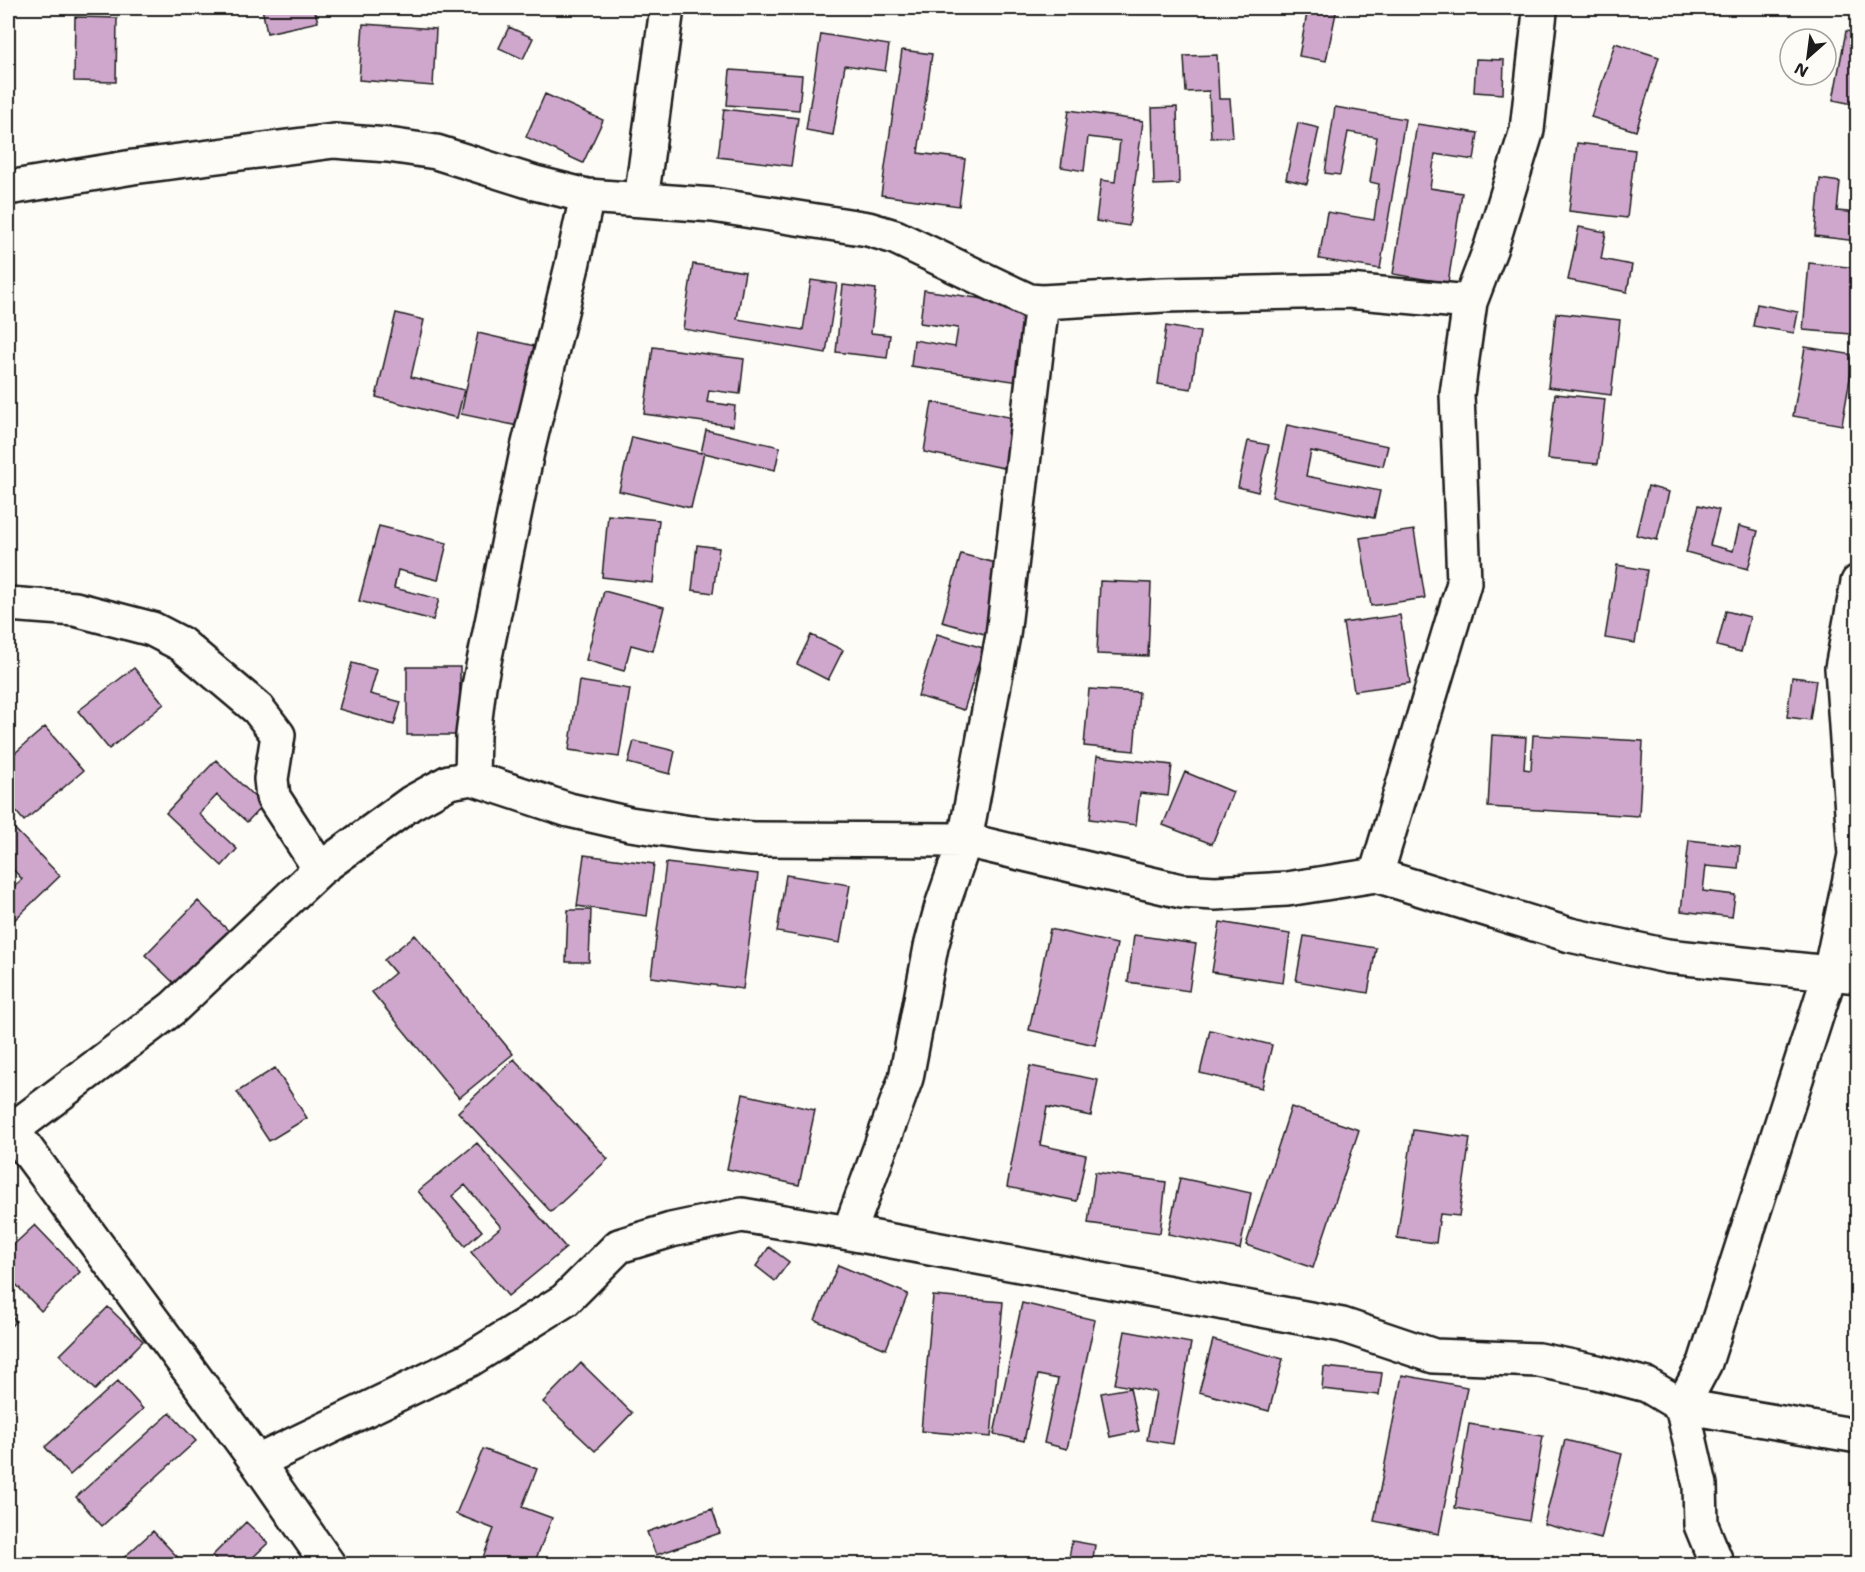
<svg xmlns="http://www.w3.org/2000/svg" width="1865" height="1572" viewBox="0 0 1865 1572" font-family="'Shantell Sans',sans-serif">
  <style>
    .building { fill: #cfa7cd; stroke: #1c1c1c; stroke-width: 1.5 }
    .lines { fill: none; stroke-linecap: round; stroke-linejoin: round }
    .minor-casing { stroke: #1c1c1c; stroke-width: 38 }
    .minor { stroke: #fdfcf7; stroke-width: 33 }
  </style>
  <rect width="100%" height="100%" fill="#fdfcf7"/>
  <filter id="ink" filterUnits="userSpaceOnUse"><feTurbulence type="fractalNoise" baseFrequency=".0167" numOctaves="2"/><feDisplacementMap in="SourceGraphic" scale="12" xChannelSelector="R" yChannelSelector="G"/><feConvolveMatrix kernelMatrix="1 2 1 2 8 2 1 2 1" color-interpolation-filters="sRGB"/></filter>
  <g filter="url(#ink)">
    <!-- building -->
    <path class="building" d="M262,8H314L318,22L267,33Z
      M1308,8H1337L1326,61L1299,56Z
      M75,17L117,18L116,82L74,81Z
      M363,24L436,29L433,86L359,80Z
      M509,27L533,38L523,59L499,48Z
      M1846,31L1858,33V105L1833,100Z
      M821,34L889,45L885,71L845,65L833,135L806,130Z
      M1615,43L1659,57L1636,131L1591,117Z
      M902,50L932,54L918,153L965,159L959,206L881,195Z
      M1217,55L1219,99H1230L1233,137L1211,138L1209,91L1186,92L1184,56Z
      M1476,59L1504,60L1503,94L1474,92Z
      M730,70L802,75L799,110L727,105Z
      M545,94L603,120L583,163L526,137Z
      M1177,107L1179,184L1154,185L1152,108Z
      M1335,107L1405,119L1380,269L1319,259L1327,212L1374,220L1379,184L1370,182L1377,137L1348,132L1340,175L1325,173Z
      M724,109L798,118L791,166L718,157Z
      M1069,110L1143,121L1129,226L1096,221L1101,180L1115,182L1120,141L1088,137L1084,171L1061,167Z
      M1298,123L1319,128L1307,184L1286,179Z
      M1417,124L1478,133L1474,160L1435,154L1430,188L1462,193L1448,283L1393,274Z
      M1577,143L1635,150L1627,218L1569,211Z
      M1820,179L1840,182L1837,211L1858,213L1857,241L1815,236Z
      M1579,227L1606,232L1601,259L1632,265L1627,292L1568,280Z
      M1809,263L1857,268L1851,334L1803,330Z
      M693,264L745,272L737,319L803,330L811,280L837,284L826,353L683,329Z
      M843,285L876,289L871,333L890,335L887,358L836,352Z
      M924,290L1030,306L1019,382L911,366L914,340L955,347L958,328L920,323Z
      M1757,304L1798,312L1794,333L1753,326Z
      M396,313L424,320L411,377L464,390L457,418L376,397Z
      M1556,313L1620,320L1611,395L1548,387Z
      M1166,326L1200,332L1191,389L1158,384Z
      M478,333L535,346L518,426L461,414Z
      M653,347L744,359L740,394L709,390L707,402L735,406L733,426L644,414Z
      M1805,347L1854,355L1842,425L1793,416Z
      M1555,394L1605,399L1598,464L1548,459Z
      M932,402L1014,418L1004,468L924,452Z
      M1287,425L1388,446L1383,466L1311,451L1306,476L1380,491L1374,518L1272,497Z
      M706,430L780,447L775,470L704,453L691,508L619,491L632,437L701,453Z
      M1248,441L1269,445L1258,492L1238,487Z
      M1648,486L1669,492L1657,540L1636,535Z
      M1699,505L1719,510L1710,545L1733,551L1739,526L1758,531L1748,569L1686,552Z
      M608,515L659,520L653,583L602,577Z
      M379,526L447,543L438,580L398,570L394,588L439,599L433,620L359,601Z
      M1414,530L1425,598L1371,606L1360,538Z
      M697,545L719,548L713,593L692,590Z
      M961,554L1007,566L988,635L942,622Z
      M1617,565L1647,570L1635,643L1605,638Z
      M1100,581L1151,583L1148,656L1097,654Z
      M604,591L664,607L653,651L631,645L624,671L586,660Z
      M1726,611L1750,617L1741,652L1717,646Z
      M1400,615L1410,683L1354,691L1343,623Z
      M937,634L983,648L964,710L918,696Z
      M811,635L843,650L828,680L797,664Z
      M352,663L377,670L370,694L401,702L394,725L339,709Z
      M407,667H460V735H407Z
      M134,668L164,704L109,749L78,711Z
      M1792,677L1816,680L1810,720L1787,717Z
      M579,681L630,689L619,757L569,750Z
      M1089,689L1139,692L1134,751L1084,746Z
      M45,727L83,771L24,821L8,802V759Z
      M1492,735L1526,737L1524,769L1531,770L1533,735L1643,741L1639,816L1488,807Z
      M634,741L675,751L670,774L628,763Z
      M1097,756L1172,765L1168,796L1140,793L1136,825L1090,819Z
      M216,760L263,805L247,822L217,795L199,814L237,849L222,866L166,813Z
      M1185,772L1233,792L1212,844L1163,825Z
      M8,822L60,876L8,926V893L22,879L8,864Z
      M1689,840L1740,846L1738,869L1706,866L1703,891L1735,895L1732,917L1681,911Z
      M584,855L654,864L647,916L577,906Z
      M666,863L758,874L743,989L651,977Z
      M786,875L850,885L840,943L777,932Z
      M198,901L233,935L180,989L145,955Z
      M568,910H591L589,962H566Z
      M1220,922L1290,934L1283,983L1212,972Z
      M1050,929L1117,944L1095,1045L1029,1030Z
      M415,935L513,1054L459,1098L372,992L395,973L384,960Z
      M1134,935L1196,944L1189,991L1128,982Z
      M1304,936L1376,948L1368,993L1296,981Z
      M1210,1030L1272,1045L1262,1088L1200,1073Z
      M514,1059L608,1159L551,1212L458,1112Z
      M1030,1066L1098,1080L1091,1116L1047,1107L1040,1145L1086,1155L1077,1201L1007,1187Z
      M275,1068L307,1118L269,1141L237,1092Z
      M743,1094L815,1110L799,1185L727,1169Z
      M1291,1107L1359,1130L1313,1268L1246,1245Z
      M1413,1130L1470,1138L1459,1216L1440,1214L1436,1243L1397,1238Z
      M477,1143L566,1248L508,1296L471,1252L501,1227L465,1185L452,1196L482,1231L465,1246L418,1191Z
      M1095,1172L1166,1182L1160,1233L1088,1223Z
      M1180,1178L1251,1193L1240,1249L1168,1234Z
      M35,1225L80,1272L41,1311L8,1276V1250Z
      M769,1247L789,1262L775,1281L756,1266Z
      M838,1265L908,1294L886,1349L815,1320Z
      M933,1296L1003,1302L991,1437L921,1431Z
      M1022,1303L1095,1320L1067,1449L1044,1443L1058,1379L1038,1375L1024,1441L994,1434Z
      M108,1307L143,1341L95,1390L60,1355Z
      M8,1312L16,1321L8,1329Z
      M1125,1331L1191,1343L1173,1444L1147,1440L1156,1392L1115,1384Z
      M1213,1340L1283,1359L1269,1411L1199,1392Z
      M581,1363L632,1413L595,1451L543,1402Z
      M1324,1367L1382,1373L1379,1395L1322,1389Z
      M1402,1375L1467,1387L1439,1534L1374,1521Z
      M118,1381L143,1409L70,1475L45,1447Z
      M1130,1388L1139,1431L1110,1437L1101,1393Z
      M170,1413L196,1441L102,1526L76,1497Z
      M1469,1424L1543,1436L1529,1521L1455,1508Z
      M1565,1440L1622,1454L1601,1539L1544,1524Z
      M483,1449L537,1469L522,1507L552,1518L534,1564H493L482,1560L494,1529L456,1514Z
      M712,1509L720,1533L656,1555L647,1532Z
      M246,1522L268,1543L246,1564H220L212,1556Z
      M153,1531L184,1564H121L119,1562Z
      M1072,1541L1095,1545L1092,1564H1068Z"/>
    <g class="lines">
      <defs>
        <path id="minor" d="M8,188L133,167L334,141L388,145L436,152L535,183L587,196L572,266L527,452L479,686L473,735L472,778
          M587,196L713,205L868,229L895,237L1029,301L1042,302L1164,295L1348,291L1470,302
          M641,200L667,8
          M1858,582L1842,668L1855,855L1830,973L1705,1363L1682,1406L1858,1436
          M8,604L75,609L152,629L181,644L258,709L278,735L271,779L273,797L320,869
          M1376,875L1464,583L1457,394L1470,302L1491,247L1527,130L1540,12L1537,8
          M8,1124L257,1462L328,1564
          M8,1133L173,1008L320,869L411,803L449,782L472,778L569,810L630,824L691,833L752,839L965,840L1181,891L1215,893L1287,889L1376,875L1570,935L1667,956L1858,976
          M849,1233L906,1078L931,947L942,906L965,840L1003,635L1042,302
          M257,1462L469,1360L565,1300L619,1246L671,1230L742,1215L849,1233L1342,1325L1434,1356L1539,1360L1597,1372L1647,1385L1682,1406L1700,1485L1701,1525L1717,1564"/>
      </defs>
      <!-- minor casing -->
      <use href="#minor" class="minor-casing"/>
      <!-- minor -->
      <use href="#minor" class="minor"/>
    </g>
  </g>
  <!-- margin -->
  <rect width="1865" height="1572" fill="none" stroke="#fdfcf7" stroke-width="30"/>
  <rect x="15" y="15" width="1835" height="1542" fill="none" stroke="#1c1c1c" stroke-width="2" filter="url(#ink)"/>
  <!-- north arrow -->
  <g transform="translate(1808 57) rotate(208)"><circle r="28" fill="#fdfcf7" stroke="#a3a29f" stroke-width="1.5"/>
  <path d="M0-4.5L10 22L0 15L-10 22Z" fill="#1c1c1c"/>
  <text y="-9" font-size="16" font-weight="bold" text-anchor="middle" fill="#1c1c1c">N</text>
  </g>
</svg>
